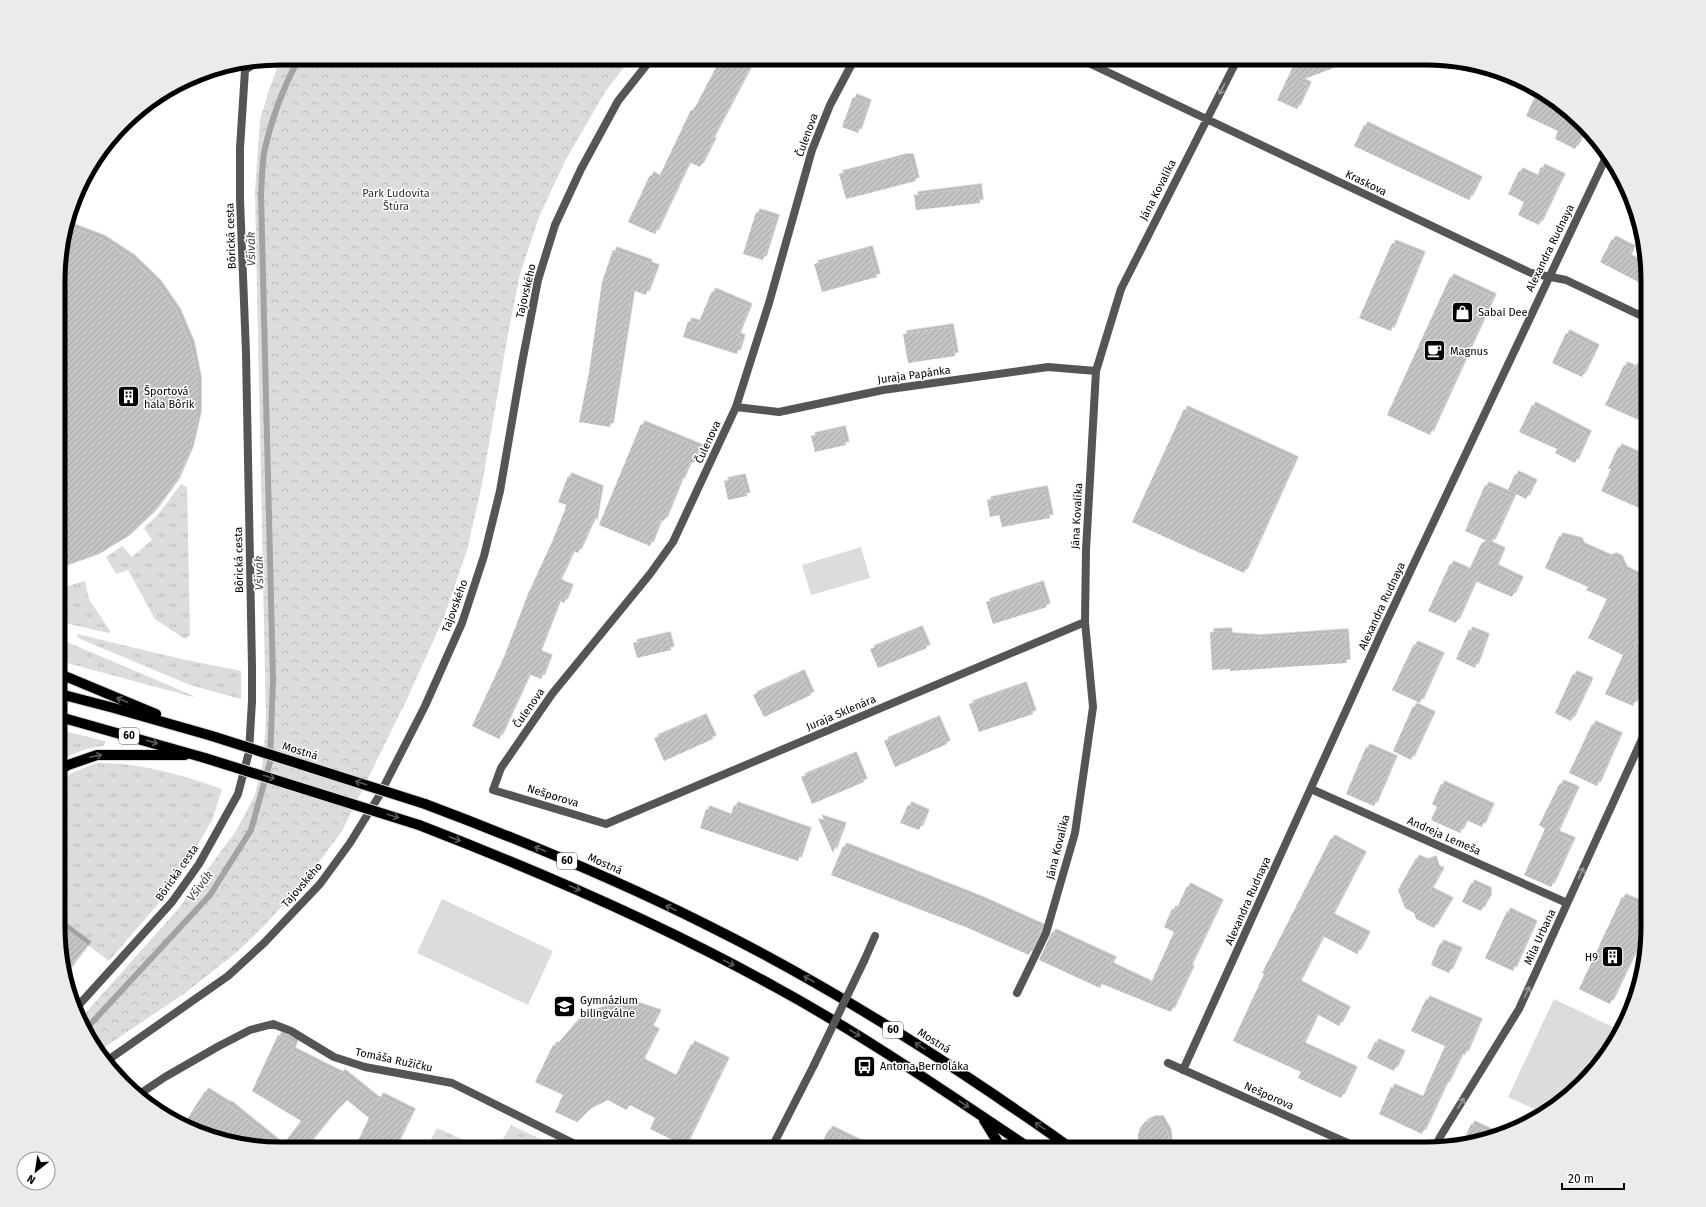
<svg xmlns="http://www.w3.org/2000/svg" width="1706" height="1207" viewBox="0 0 1706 1207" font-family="'Fira Sans',sans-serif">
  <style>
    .grass { fill: url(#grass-tufts) }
    .park { fill: url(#park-crowns) }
    .pitch { fill: #dcdcdc }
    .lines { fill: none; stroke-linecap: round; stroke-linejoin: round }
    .stream { stroke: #a3a3a3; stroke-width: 6 }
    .building { fill: url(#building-hatch); filter: url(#shadow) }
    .primary-casing { stroke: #dbdbdb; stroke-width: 12 }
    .street { stroke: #555; stroke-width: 8 }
    .primary { stroke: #000; stroke-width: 10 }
    .primary-bridge-casing { stroke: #dbdbdb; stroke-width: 12; stroke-linecap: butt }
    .street-bridge { stroke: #555; stroke-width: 8 }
    .primary-bridge { stroke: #000; stroke-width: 10 }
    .oneway { stroke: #999 }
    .oneway2 { stroke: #595959 }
    .labels { text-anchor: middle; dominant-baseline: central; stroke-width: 3; stroke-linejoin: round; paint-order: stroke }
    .shield { fill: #fff; stroke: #4c4c4c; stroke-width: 1 }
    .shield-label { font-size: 10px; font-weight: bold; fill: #000 }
    .street-label { font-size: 11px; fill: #000; stroke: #fff }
    .park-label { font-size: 11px; fill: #333; stroke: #fff }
    .poi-label { font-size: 11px; fill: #000; stroke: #fff; text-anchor: start }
    .water-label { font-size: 12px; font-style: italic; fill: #444; stroke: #fff }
    .rim { fill: none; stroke: #000; stroke-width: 5 }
  </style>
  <defs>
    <pattern id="grass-tufts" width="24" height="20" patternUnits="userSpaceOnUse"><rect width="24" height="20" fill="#dcdcdc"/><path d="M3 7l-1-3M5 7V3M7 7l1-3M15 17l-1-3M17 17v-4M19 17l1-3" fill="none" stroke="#bbb"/></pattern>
    <pattern id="park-crowns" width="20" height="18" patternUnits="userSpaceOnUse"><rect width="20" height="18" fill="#dcdcdc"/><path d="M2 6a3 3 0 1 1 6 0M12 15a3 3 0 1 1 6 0" fill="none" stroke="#bbb"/></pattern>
    <pattern id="building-hatch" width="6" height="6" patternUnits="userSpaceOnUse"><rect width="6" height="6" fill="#c4c4c4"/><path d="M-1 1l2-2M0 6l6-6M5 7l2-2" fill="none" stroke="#a7a7a7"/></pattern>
    <filter id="shadow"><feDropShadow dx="3.5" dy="-3.5" stdDeviation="0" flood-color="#0004"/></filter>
  </defs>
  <rect width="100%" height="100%" fill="#fff"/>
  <!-- grass -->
  <path class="grass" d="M181,484L187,487L190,635L185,639L155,619L128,570L116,574L106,557L122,546L132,557L152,540L144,528L157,516Z
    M85,581L89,599L110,631L109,633L60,622V588Z
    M77,634L181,659L241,671V699L190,685L78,638Z
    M60,639L194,696L193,697L60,661Z
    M60,730L105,741V744L103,746L86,749L60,760Z
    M96,763C143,763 178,774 222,789L213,818L190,859L164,897L109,961L60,924V780L72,773Z
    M511,1125L561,1149H497Z
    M437,1128L484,1149H426Z"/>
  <!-- park -->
  <path class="park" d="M281,58H631L605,92L565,161L539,217L520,274L508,334L482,484L467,550L444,617L408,697L342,831L308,877L265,925L237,952L185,993L99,1051L88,1038L81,1018L179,908L236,831L255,795L263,762L266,720L255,192L260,120L269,90Z"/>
  <!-- pitch -->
  <path class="pitch" d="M861,547L870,578L811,595L802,565Z
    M442,899L553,951L528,1005L417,953Z
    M1554,999L1619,1030L1602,1062L1572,1094L1543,1113L1508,1097Z"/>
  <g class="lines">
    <!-- stream -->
    <path class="stream" d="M85,1030L210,895L251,830L270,762L273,680L261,194C262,180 262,166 264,153C271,119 283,88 299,58"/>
  </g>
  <!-- building -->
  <path class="building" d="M721,58H755L711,141H713L700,167L689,162L655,234L628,222L650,175L658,179L691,110L693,111Z
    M1297,58H1355V60L1299,81L1308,85L1297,109L1277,100Z
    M1536,94L1564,107L1586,127L1575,149L1555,139L1558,131L1526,116Z
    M853,97L868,103L858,133L842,127Z
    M1364,125L1479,180L1469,200L1354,146Z
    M903,157H910L916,181L846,199L839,174Z
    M1541,167L1562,177L1539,225L1518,215L1524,202L1508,194L1519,171L1536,179Z
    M978,187L980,203L916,210L914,195Z
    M756,212L776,218L763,260L743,254Z
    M68,226L102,239L131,258L157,283L177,312L191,345L198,380V415L190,450L176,482L155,511L130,535L99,554L60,568V252Z
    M1612,239L1632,249L1628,258L1648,268V287L1600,262Z
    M1392,243L1422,255L1391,331L1359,318Z
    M869,249L877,277L822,292L814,264Z
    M613,250L649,263L648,265L656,268L646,295L632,290L610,427L579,422L589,372L602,282Z
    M1450,277L1493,297L1430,435L1387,415Z
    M712,291L749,307L737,336L742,338L737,354L683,337L688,321L698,324Z
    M950,327L955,356L908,363L903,334Z
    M1566,333L1596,348L1582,377L1552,363Z
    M1624,365L1633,369L1634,366L1648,373V406L1641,421L1605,405Z
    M1532,405L1588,434L1575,463L1555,453L1557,449L1519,432Z
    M1184,409L1295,460L1244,573L1132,522Z
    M641,424L700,448L694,463L690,462L681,482H680L664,521L660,520L650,546L599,525Z
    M842,429L846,445L815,452L811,436Z
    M1618,447L1648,460V512L1601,491L1611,469H1608Z
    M1515,474L1534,483L1526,499L1508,490Z
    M568,476L600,489L594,523L592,522L578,553L573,551L558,583L570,588L564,603L559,600L538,654L549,658L541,679L529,674L499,739L472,726L504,657L528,594L552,542L565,510L566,505L558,502Z
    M742,477L747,496L728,500L724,481Z
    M1485,485L1513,497L1492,543L1465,531Z
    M1044,489L1050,518L1002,527L999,515L990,517L987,500Z
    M1559,536L1579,541L1581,546L1608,558L1613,556L1619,559L1624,570L1648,581V619L1634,647L1648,654V688L1642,686L1633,706L1605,694L1623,655L1588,638L1607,599L1586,590L1588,587L1545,568Z
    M1482,542L1502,551L1495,568L1520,580L1512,597L1475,581L1456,623L1428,611L1450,564L1468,572Z
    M1040,584L1047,607L993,624L986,602Z
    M919,629L927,648L878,668L870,649Z
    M1469,630L1486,637L1475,668L1456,659Z
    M1228,631L1229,636L1257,638L1345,632L1347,663L1230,671V669L1212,670L1210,632Z
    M667,635L671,650L637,658L633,643Z
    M1414,644L1441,656L1420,703L1392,690Z
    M801,673L811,695L764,717L753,695Z
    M1573,674L1590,681L1571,721L1555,713Z
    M1023,685L1033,714L979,732L969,704Z
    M1413,706L1432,715L1411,760L1393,751Z
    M703,717L713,739L664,761L654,738Z
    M936,719L947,744L895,767L884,741Z
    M1592,724L1619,736L1597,786L1569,773Z
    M1366,747L1394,759L1374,806L1346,794Z
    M853,755L864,782L812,804L801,777Z
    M1560,783L1576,790L1556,834L1572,841L1551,887L1524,875L1545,829L1539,825Z
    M1441,784L1491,807L1482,827L1466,820L1460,833L1431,820L1437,807L1432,804Z
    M734,805L808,831L798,861L700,828L706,809L730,818Z
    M908,805L926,813L919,830L900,823Z
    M818,818L843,826L833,853Z
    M1331,838L1363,855L1331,917L1367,935L1357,954L1323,936L1298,984L1347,1010L1339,1026L1317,1014L1302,1046L1354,1070L1341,1098L1298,1078L1301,1072L1233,1041L1264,974L1262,973Z
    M843,846L980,900L1042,928L1029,955L968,928L831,875Z
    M1416,858L1424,862L1433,859L1436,869L1441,871L1430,891L1450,901L1434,928L1416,919L1414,913L1405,908L1398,890Z
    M1471,883L1488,891V898L1481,911L1462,902Z
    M1187,886L1220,903L1189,968L1191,969L1171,1012L1102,984L1100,988L1039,960L1052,932L1113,960L1110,966L1150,985L1174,932L1164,927L1172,909L1176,910Z
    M1622,897L1648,908V924L1610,1004L1579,989Z
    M1507,911L1534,924L1513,971L1485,958Z
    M60,924L88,945L66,974L60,955Z
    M1440,943L1459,951L1449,973L1431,965Z
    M1426,999L1479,1022L1465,1055L1462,1053L1446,1086L1445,1085L1422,1134L1379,1114L1391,1087L1421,1100L1445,1046L1411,1031Z
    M614,1006H636L658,1013L650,1029L656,1032L641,1062L674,1079L691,1044L726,1061L685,1146L650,1129L655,1118L630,1105L626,1110L608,1100L590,1109L577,1122L555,1112L563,1095L535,1082L553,1045L556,1046L575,1023L593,1012Z
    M278,1035L295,1043L292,1051L340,1075L341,1072L377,1101L380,1096L412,1112L394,1149H354L369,1118L347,1100L335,1112L305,1149H266L209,1137L184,1124L205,1091L227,1105L228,1104L281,1147L301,1121L252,1091Z
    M1375,1042L1402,1054L1394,1071L1367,1058Z
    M1152,1119H1160L1168,1133L1169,1149H1142L1138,1143V1135L1140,1128L1145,1122Z
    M1471,1124L1497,1136L1483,1141L1462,1144Z
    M829,1129L870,1149H819Z"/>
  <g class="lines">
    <defs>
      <path id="primary" d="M60,674L156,714
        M60,694L114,708L212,736
        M60,717L205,758
        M60,770L68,765L97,755H185
        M425,804C521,840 615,879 707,925C806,974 901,1032 993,1094C1019,1112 1046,1130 1072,1149
        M419,825C541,872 662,924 777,988C865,1036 947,1093 1031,1149
        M984,1120L1002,1149"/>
    </defs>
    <!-- primary casing -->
    <use href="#primary" class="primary-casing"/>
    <!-- street -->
    <path class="street" d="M855,58L830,105L812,150L769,303L736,407L673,542L650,574L552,694L501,768L493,790L606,824L1085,622
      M1078,58L1531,273L1566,280L1648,319
      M245,70L256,63
      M736,407L779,412L883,390L1048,367L1096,371
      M1311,789L1567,903
      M864,961L875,936
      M1017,993L1046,933L1075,833L1093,707L1085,622L1086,550L1096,371L1121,289L1238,58
      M77,1007L172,902L199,864L238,794L249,752L252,701V667L246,353L240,199V148L245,70
      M108,1060L228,976L264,943L320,884L350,843L379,796L425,706L462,623L484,556L500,491L522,363L538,280L555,225L581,169L618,101L652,58
      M1168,1063L1361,1149
      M1183,1070L1383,629L1607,155
      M138,1095L165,1077L219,1046L250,1030L273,1024L291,1031L334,1057L365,1067L452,1083L585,1149
      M1435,1148L1440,1137L1519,1009L1648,726
      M771,1149L814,1065"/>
    <!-- primary -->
    <use href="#primary" class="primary"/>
    <defs>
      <path id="primary-bridge" d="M212,736L425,804
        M205,758L419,825"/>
    </defs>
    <!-- primary-bridge casing -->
    <use href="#primary-bridge" class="primary-bridge-casing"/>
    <!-- street-bridge -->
    <path class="street-bridge" d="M814,1065L864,961"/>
    <!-- primary-bridge -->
    <use href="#primary-bridge" class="primary-bridge"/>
  </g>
  <!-- one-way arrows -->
  <defs><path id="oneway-shaft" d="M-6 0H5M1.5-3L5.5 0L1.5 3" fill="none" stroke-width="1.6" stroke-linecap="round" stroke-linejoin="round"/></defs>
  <g class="oneway">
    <use href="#oneway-shaft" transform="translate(1222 89) rotate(117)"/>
    <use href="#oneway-shaft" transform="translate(1581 873) rotate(-66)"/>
    <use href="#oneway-shaft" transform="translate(1527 992) rotate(-65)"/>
    <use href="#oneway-shaft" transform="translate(1461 1103) rotate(-58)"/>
  </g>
  <g class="oneway2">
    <use href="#oneway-shaft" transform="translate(122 700) rotate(-157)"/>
    <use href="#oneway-shaft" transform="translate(152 742) rotate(16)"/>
    <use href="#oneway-shaft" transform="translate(96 756) rotate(-11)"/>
    <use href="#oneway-shaft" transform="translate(269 777) rotate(17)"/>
    <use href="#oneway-shaft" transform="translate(361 783) rotate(-162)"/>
    <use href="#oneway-shaft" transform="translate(393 816) rotate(18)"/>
    <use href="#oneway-shaft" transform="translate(455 839) rotate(21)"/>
    <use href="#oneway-shaft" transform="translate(540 849) rotate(-157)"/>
    <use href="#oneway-shaft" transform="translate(575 888) rotate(23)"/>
    <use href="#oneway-shaft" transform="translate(671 908) rotate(-155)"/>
    <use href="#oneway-shaft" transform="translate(729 963) rotate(28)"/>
    <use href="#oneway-shaft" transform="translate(809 979) rotate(-150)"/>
    <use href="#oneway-shaft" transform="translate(855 1033) rotate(30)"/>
    <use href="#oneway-shaft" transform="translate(920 1046) rotate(-148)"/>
    <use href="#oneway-shaft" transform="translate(964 1104) rotate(33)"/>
    <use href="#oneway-shaft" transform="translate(1040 1126) rotate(-146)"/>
  </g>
  <!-- icons -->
  <defs>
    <symbol id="shop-square" viewBox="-11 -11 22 22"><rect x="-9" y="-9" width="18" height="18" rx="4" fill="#000" stroke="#fff"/><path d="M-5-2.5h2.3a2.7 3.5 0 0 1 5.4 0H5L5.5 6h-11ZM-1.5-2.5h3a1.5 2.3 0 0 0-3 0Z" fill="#fff"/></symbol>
    <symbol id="cafe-square" viewBox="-11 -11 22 22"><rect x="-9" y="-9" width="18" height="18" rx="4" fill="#000" stroke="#fff"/><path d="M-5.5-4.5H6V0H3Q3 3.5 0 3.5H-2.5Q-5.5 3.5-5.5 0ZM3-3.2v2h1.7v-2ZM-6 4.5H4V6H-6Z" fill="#fff"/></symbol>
    <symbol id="building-square" viewBox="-11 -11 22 22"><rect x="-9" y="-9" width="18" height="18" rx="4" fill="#000" stroke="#fff"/><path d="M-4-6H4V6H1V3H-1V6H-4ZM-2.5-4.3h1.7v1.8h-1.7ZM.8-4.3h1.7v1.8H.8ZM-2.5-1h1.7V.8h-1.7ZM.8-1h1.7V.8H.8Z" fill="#fff"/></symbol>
    <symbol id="school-square" viewBox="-11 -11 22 22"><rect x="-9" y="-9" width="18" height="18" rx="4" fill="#000" stroke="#fff"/><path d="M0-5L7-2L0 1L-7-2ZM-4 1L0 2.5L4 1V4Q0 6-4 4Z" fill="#fff"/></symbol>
    <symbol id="bus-square" viewBox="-11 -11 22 22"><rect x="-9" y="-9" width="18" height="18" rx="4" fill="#000" stroke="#fff"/><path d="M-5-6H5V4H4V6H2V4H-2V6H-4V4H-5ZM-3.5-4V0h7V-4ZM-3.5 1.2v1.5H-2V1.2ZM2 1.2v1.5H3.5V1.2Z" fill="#fff"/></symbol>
  </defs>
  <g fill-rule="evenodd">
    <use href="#shop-square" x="1450" y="300" width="25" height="25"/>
    <use href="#cafe-square" x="1422" y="338" width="25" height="25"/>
    <use href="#building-square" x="116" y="384" width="25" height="25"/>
    <use href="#building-square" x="1600" y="944" width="25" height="25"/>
    <use href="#school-square" x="552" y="994" width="25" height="25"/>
    <use href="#bus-square" x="852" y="1054" width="25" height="25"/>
  </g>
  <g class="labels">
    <!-- shield labels -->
    <g class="shield">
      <rect x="119" y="728" width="20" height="16" rx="3"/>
      <rect x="557" y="853" width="20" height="16" rx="3"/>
      <rect x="883" y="1022" width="20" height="16" rx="3"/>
    </g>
    <g class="shield-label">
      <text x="129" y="736">60</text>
      <text x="567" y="861">60</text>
      <text x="893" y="1030">60</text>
    </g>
    <!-- street labels -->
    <g class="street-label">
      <text transform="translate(807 135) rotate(-70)">Čulenova</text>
      <text transform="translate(1366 183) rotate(26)">Kraskova</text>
      <text transform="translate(1158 190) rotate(-63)">Jána Kovalíka</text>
      <text transform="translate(231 236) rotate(-92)">Bôrická cesta</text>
      <text transform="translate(1550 248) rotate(-64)">Alexandra Rudnaya</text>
      <text transform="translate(526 291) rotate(-77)">Tajovského</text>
      <text transform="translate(914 375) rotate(-8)">Juraja Papánka</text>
      <text transform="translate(708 442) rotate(-65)">Čulenova</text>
      <text transform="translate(1077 516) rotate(-87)">Jána Kovalíka</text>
      <text transform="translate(239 560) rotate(-91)">Bôrická cesta</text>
      <text transform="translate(455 606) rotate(-70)">Tajovského</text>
      <text transform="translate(1382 606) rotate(-65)">Alexandra Rudnaya</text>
      <text transform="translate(529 708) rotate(-55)">Čulenova</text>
      <text transform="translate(841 713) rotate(-23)">Juraja Sklenára</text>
      <text transform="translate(300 751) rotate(17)">Mostná</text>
      <text transform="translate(553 796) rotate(17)">Nešporova</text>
      <text transform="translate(1444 836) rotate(24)">Andreja Lemeša</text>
      <text transform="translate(1058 847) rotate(-76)">Jána Kovalíka</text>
      <text transform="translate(605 864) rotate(24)">Mostná</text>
      <text transform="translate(177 873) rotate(-55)">Bôrická cesta</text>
      <text transform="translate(302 885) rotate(-49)">Tajovského</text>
      <text transform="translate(1248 901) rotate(-66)">Alexandra Rudnaya</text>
      <text transform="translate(1540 937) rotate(-65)">Mila Urbana</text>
      <text transform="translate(934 1041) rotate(32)">Mostná</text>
      <text transform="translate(394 1060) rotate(12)">Tomáša Ružičku</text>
      <text transform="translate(1269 1096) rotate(24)">Nešporova</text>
    </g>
    <!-- park labels -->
    <g class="park-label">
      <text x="396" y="193">Park Ľudovíta<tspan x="396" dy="13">Štúra</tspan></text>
    </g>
    <!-- poi labels -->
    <g class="poi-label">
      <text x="1478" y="312">Sabai Dee</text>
      <text x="1450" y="351">Magnus</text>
      <text x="144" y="391">Športová<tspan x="144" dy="13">hala Bôrik</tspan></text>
      <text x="1598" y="957" text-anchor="end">H9</text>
      <text x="580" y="1000">Gymnázium<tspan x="580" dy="13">bilingválne</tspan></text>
      <text x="880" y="1066">Antona Bernoláka</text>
    </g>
    <!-- water labels -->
    <g class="water-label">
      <text transform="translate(251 249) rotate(-91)">Všivák</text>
      <text transform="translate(259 573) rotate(-91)">Všivák</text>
      <text transform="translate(200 886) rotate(-53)">Všivák</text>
    </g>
  </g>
  <!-- crop -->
  <path d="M0 0H1706V1207H0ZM280 65H1426A215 215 0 0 1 1641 280V927A215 215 0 0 1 1426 1142H280A215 215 0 0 1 65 927V280A215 215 0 0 1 280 65Z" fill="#ebebeb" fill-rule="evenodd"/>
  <path class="rim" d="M280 65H1426A215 215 0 0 1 1641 280V927A215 215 0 0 1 1426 1142H280A215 215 0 0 1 65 927V280A215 215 0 0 1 280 65Z"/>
  <!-- north arrow -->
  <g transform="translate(36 1171) rotate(210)"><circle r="19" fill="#ffffff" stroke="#999999"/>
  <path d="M0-3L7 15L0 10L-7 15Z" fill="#000000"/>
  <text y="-6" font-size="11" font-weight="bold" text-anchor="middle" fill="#000000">N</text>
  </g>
  <!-- scale -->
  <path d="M1562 1183v6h62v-6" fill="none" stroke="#000000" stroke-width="2"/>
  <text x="1568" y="1183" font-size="12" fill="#000000" stroke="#ffffff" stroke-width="3" paint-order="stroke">20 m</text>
</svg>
